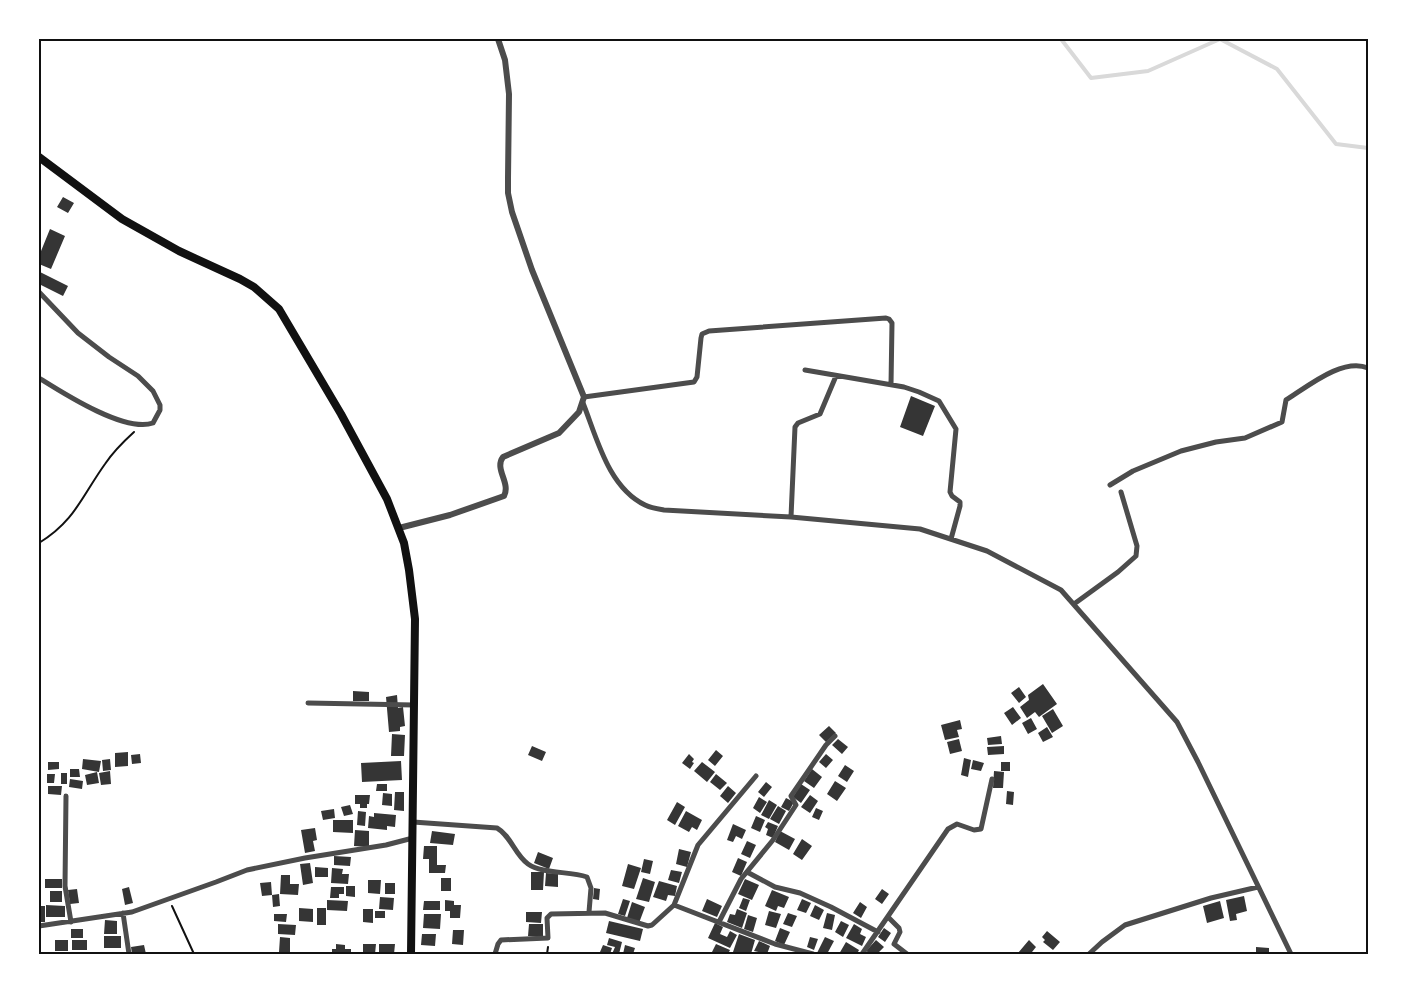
<svg xmlns="http://www.w3.org/2000/svg" width="1407" height="993" viewBox="0 0 1407 993" font-family="Ubuntu,sans-serif">
  <style>
    .lines { fill: none; stroke-linecap: round; stroke-linejoin: round }
    .stream { stroke: #d9d9d9; stroke-width: 4 }
    .building { fill: #353535 }
    .path { stroke: #111; stroke-width: 2 }
    .minor { stroke: #4c4c4c; stroke-width: 5 }
    .tertiary { stroke: #4c4c4c; stroke-width: 6 }
    .primary { stroke: #111; stroke-width: 8 }
    .neatline { fill: none; stroke: #111; stroke-width: 2 }
  </style>
  <rect width="100%" height="100%" fill="#fff"/>
  <g class="lines">
    <!-- stream -->
    <path class="stream" d="M1061,39L1091,78L1148,71L1220,39
      M1220,39L1277,69L1336,144L1368,148"/>
  </g>
  <!-- building -->
  <path class="building" d="M63,197L74,203L68,213L57,207Z
    M50,229L65,236L51,269L39,264V256Z
    M40,272L68,286L63,296L39,284Z
    M911,396L935,406L923,436L900,427Z
    M1043,684L1057,704L1039,717L1035,712L1027,718L1020,707L1029,700L1028,695Z
    M1019,687L1026,697L1019,703L1011,693Z
    M353,691L369,692V701H353Z
    M397,695L398,708L403,707L405,726L400,727V731L389,732L386,697Z
    M1013,707L1021,718L1012,725L1004,713Z
    M1053,709L1063,726L1052,733L1042,716Z
    M1031,718L1037,729L1028,734L1022,723Z
    M960,720L962,729L957,730L959,737L945,740L941,725Z
    M829,726L836,733L826,742L819,735Z
    M1047,727L1053,737L1043,742L1038,733Z
    M392,734L405,735L404,756H391Z
    M1001,736L1002,744L988,745L987,738Z
    M838,739L848,747L842,754L832,745Z
    M959,739L962,751L950,754L947,742Z
    M532,746L546,752L542,761L528,755Z
    M1004,746V754L988,755L987,747Z
    M716,750L723,756L715,766L708,760Z
    M128,752V766L115,767V753Z
    M140,754L141,763L132,764L131,755Z
    M689,754L694,759L692,762L694,763L690,769L682,763Z
    M826,754L833,760L826,768L819,762Z
    M964,758L971,760L968,777L961,775Z
    M83,759L101,761L99,772L82,769Z
    M110,759L111,770L103,771L102,760Z
    M973,760L984,763L981,771L971,769Z
    M401,761L402,780L362,782L361,763Z
    M48,762H59V769L48,770Z
    M702,762L715,772L707,782L694,771Z
    M1001,762H1010V771H1001Z
    M845,765L854,771L847,782L838,776Z
    M70,769H79L80,777H70Z
    M812,769L822,777L814,788L804,781Z
    M110,771L111,784L101,785L99,773Z
    M994,771L1004,772L1003,788H993Z
    M97,772L99,783L87,785L85,775Z
    M61,773H67V784H61Z
    M47,774H55L54,783H47Z
    M716,774L727,783L720,790L710,782Z
    M70,779L83,781L82,789L69,787Z
    M835,781L846,788L837,801L827,794Z
    M766,782L772,787L764,797L758,792Z
    M377,784H387V791H376Z
    M801,784L810,790L801,803L793,797Z
    M48,786H62L61,795L48,794Z
    M728,786L736,793L728,803L720,796Z
    M1007,791L1014,792L1013,805L1006,804Z
    M395,792H404V811L394,810Z
    M383,793L392,794V806L382,805Z
    M355,795H370L369,804H367V808H360V804H355Z
    M810,795L818,801L810,813L801,807Z
    M759,797L767,802L760,813L753,808Z
    M786,798L794,802L789,811L781,807Z
    M769,800L777,805L769,819L761,815Z
    M677,802L685,807L675,825L667,820Z
    M350,805L353,814L344,816L341,807Z
    M778,806L786,811L779,824L770,819Z
    M816,808L823,811L819,820L812,817Z
    M334,809L335,818L323,820L321,811Z
    M358,811L366,812L365,826L357,825Z
    M686,811L702,820L697,830L692,827L689,832L678,826Z
    M374,813L396,815L395,827L387,826V830L368,828L369,816L374,817Z
    M756,816L765,820L760,832L751,828Z
    M333,820H353V833L333,832Z
    M768,822L778,826L773,838L766,835L768,829L765,827Z
    M733,824L746,830L742,839L736,836L733,842L727,840Z
    M315,828L317,840L313,841L315,851L305,853L301,830Z
    M355,830L369,831V847L354,846Z
    M432,831L455,834L453,845L430,843Z
    M780,831L795,839L789,850L775,842Z
    M802,839L812,846L802,860L793,854Z
    M747,841L756,845L750,858L741,854Z
    M424,846H437V865H446L445,873H429V859H423Z
    M679,849L691,852L687,867L676,864Z
    M538,852L553,858L549,869L534,863Z
    M334,856L351,857L350,866L334,865Z
    M738,858L747,862L741,876L732,872Z
    M644,859L653,861L650,874L641,872Z
    M310,863L313,883L303,885L300,864Z
    M628,864L641,868L634,889L622,886Z
    M315,867L328,868V877H315Z
    M332,868L343,869L342,874H349L348,884L331,883Z
    M671,870L682,872L679,883L668,880Z
    M531,872H544L543,890H531Z
    M546,873L558,874V887L545,886Z
    M281,875H290V884H299L298,895L280,894Z
    M441,878H451V891H441Z
    M643,878L655,882L649,902L636,899Z
    M45,879H62V888H45Z
    M745,879L759,885L752,900L738,894Z
    M368,880H381L380,894L368,893Z
    M659,881L677,886L675,896L668,895L666,901L653,897Z
    M271,882L272,895L262,896L260,883Z
    M385,883H395V894H385Z
    M346,886H355V897L346,896Z
    M129,887L133,903L125,905L122,889Z
    M331,887H344V894H339V898H330Z
    M594,888L600,889L599,900L593,899Z
    M77,889L79,903L70,904L68,890Z
    M882,889L889,894L882,904L875,899Z
    M772,890L789,897L784,908L778,906L776,911L765,906Z
    M50,891H62V902H50Z
    M279,894L280,906L273,907L272,895Z
    M1244,896L1247,911L1236,914L1237,920L1230,921L1226,900Z
    M380,897L394,898L393,910L379,909Z
    M743,898L750,900L746,911L739,908Z
    M623,899L630,901L625,916L618,914Z
    M707,899L722,906L717,917L702,911Z
    M802,899L811,903L806,913L797,910Z
    M327,900L348,901L347,911L327,910Z
    M445,900L454,901V905H461L460,918H450V911H445Z
    M424,901H440V910H423Z
    M1220,901L1224,918L1207,923L1203,906Z
    M632,902L645,907L639,923L627,918Z
    M860,902L867,907L861,918L853,913Z
    M46,905L65,906V917H46Z
    M815,905L824,910L819,920L810,916Z
    M39,906H45V922H39Z
    M299,908L313,909V922L299,921Z
    M317,908H326V925H317Z
    M363,909H373V923L363,922Z
    M737,909L747,913L742,928L727,922L730,914L735,915Z
    M375,911H385V918H375Z
    M769,911L781,914L776,928L765,925Z
    M526,912H542L541,923L526,922Z
    M788,913L797,916L792,927L783,924Z
    M827,913L835,915L832,930L823,928Z
    M274,914H287L286,922L274,921Z
    M424,914H441L440,929L423,928Z
    M748,915L757,918L753,932L744,929Z
    M105,920L117,921V934H104Z
    M609,921L643,929L640,941L606,933Z
    M841,921L849,925L843,937L835,932Z
    M715,923L723,927L720,934L727,937L730,931L737,935L730,948L708,938Z
    M278,924L296,925L295,935L278,934Z
    M529,924H543V937L528,936Z
    M854,924L862,929L860,934L866,937L862,946L846,938Z
    M780,928L790,932L784,945L775,941Z
    M884,928L891,933L885,942L878,937Z
    M71,929H83V938H71Z
    M453,930H464L463,945L452,944Z
    M1047,931L1060,942L1053,950L1043,942L1045,940L1042,937Z
    M422,934H436L435,946L421,945Z
    M739,934L755,940L751,954H739L733,952Z
    M104,936H121V948H104Z
    M280,937L290,938V953L279,952Z
    M810,937L818,939L814,950L807,947Z
    M825,937L834,941L827,954H820L817,953Z
    M609,938L622,942L619,954H612L615,947L607,945Z
    M55,940H68V951H55Z
    M72,940H87V950H72Z
    M876,940L884,947L877,954H871L866,951Z
    M1029,940L1036,947L1032,952L1035,954H1020L1018,953Z
    M759,941L770,946L767,954L754,951Z
    M846,942L859,950L857,954H839Z
    M336,944L345,945V949H351V954H332V949H336Z
    M363,944H376L375,954H363Z
    M379,944H395L394,954H379Z
    M716,944L730,950L728,954H717L712,952Z
    M144,945L146,954H132L131,947Z
    M603,945L612,948L610,954L600,952Z
    M625,945L635,948L633,954H623Z
    M1256,947L1269,948V954H1256Z"/>
  <g class="lines">
    <!-- path -->
    <path class="path" d="M39,543C75,521 82,496 105,464C113,452 123,442 134,432
      M172,906L194,954
      M547,954L548,947"/>
    <!-- minor -->
    <path class="minor" d="M39,292L78,333L109,357L138,376L153,391L160,405V410L153,423C125,433 63,393 39,378
      M805,370L904,387L919,392L939,401L956,429L950,492L952,496L960,502V506L951,539
      M584,397L694,382L697,377L701,338L702,334L709,331L886,318L889,319L892,323L891,385
      M583,403C597,438 608,487 645,505C651,508 658,509 664,510L791,517L920,529L987,551L1061,590L1177,722L1198,762L1291,954
      M1110,485L1133,471L1181,451L1216,442L1245,438L1282,422L1286,400C1307,387 1343,357 1368,368
      M791,517L795,427L798,423L820,414L836,376
      M1074,604L1118,572L1136,556L1137,546L1121,492
      M308,703L414,705
      M66,796L65,886L71,922
      M413,822L497,828C511,836 515,855 528,864C542,874 570,871 587,877L591,888L589,912
      M747,872L775,887L800,893L831,907L878,932
      M674,905L698,845L756,776
      M123,913L129,954
      M889,918L899,928L900,932L894,944L907,954
      M719,922L741,879L773,840L796,805L791,796L826,745L835,736
      M39,926L132,912L216,882L247,870L305,858L386,845L413,838
      M495,954L498,944L501,940L548,938L547,918L551,914L605,913L648,926L652,925L674,905L775,944L813,954
      M862,954L948,829L957,824L974,830L981,829L992,779
      M1089,954L1102,942L1125,925L1211,898L1258,887"/>
    <!-- tertiary -->
    <path class="tertiary" d="M399,528L450,515L504,496C511,483 494,469 503,457L559,433L579,412L584,397L532,270L512,212L508,193V178L509,94L505,60L498,39"/>
    <!-- primary -->
    <path class="primary" d="M39,157L122,219L179,251L240,279L254,287L279,309L341,414L387,499L404,543L409,570L415,619L411,954"/>
  </g>
  <!-- border -->
  <rect width="1407" height="993" fill="none" stroke="#ffffff" stroke-width="80"/>
  <rect x="40" y="40" width="1327" height="913" class="neatline"/>
</svg>
